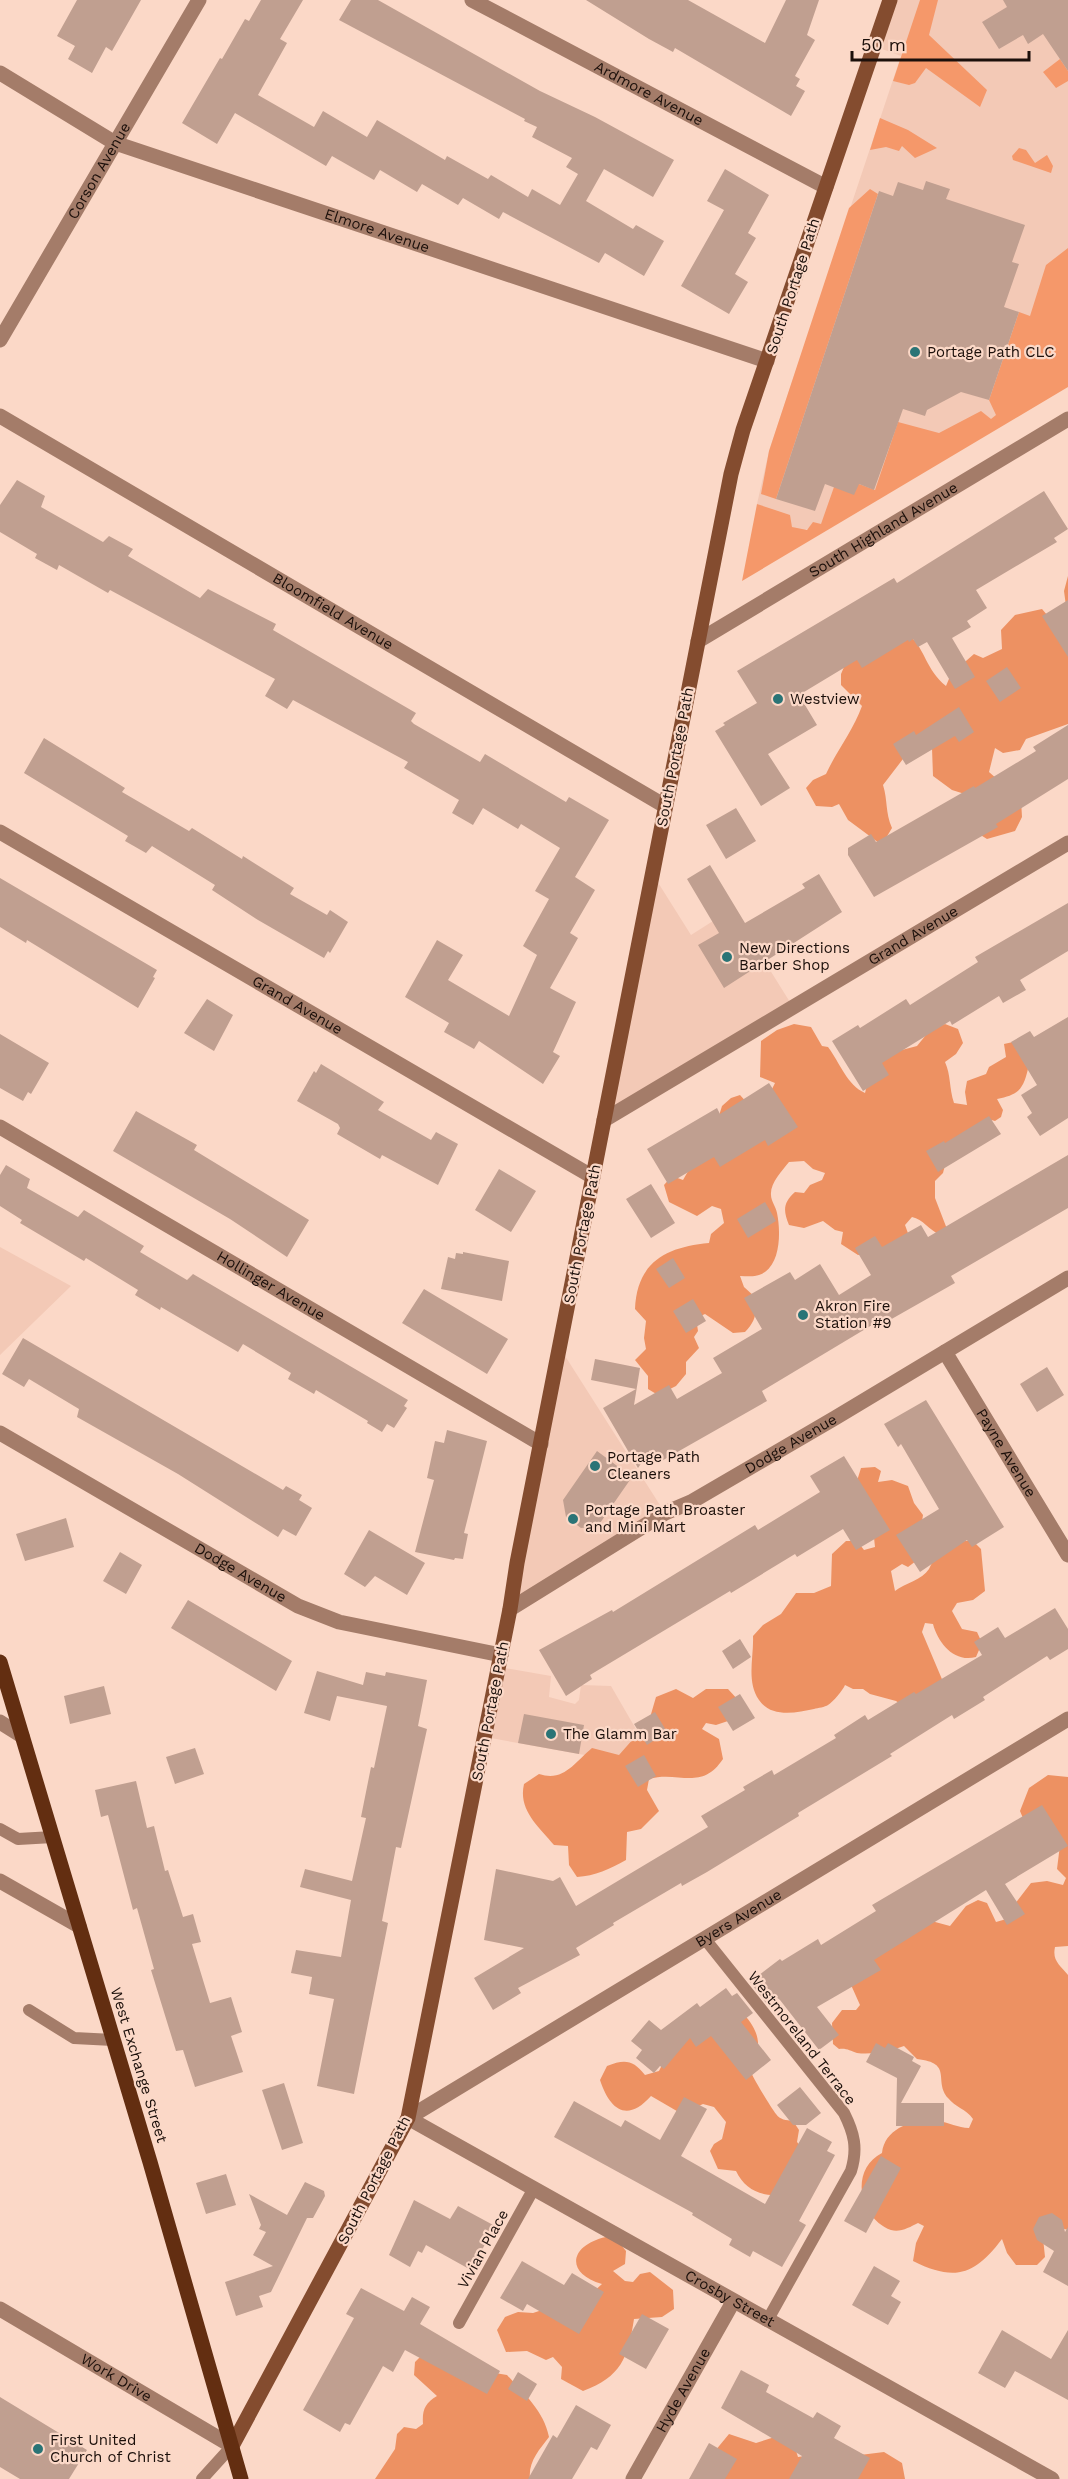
<svg xmlns="http://www.w3.org/2000/svg" width="1068" height="2479" viewBox="0 0 1068 2479" font-family="'Work Sans',sans-serif">
  <style>
    .built { fill: #f3c9b6 }
    .green { fill: #f5986a }
    .forest { fill: #ed9162 }
    .building { fill: #c09f90 }
    .lines { fill: none; stroke-linecap: round; stroke-linejoin: round }
    .service { stroke: #a47c69; stroke-width: 12 }
    .minor { stroke: #a47c69; stroke-width: 15 }
    .tertiary { stroke: #a47c69; stroke-width: 15 }
    .secondary { stroke: #844c2f; stroke-width: 15 }
    .primary { stroke: #632e11; stroke-width: 15 }
    .poi-dot { fill: #2a7476; stroke: #fbd8c7; stroke-width: 2 }
    .labels { text-anchor: middle; dominant-baseline: central; stroke-width: 4.5; stroke-linejoin: round; paint-order: stroke }
    .street-label { font-size: 15px; fill: #1b0f0a; stroke: #fbd8c7 }
    .poi-label { font-size: 15px; fill: #1b0f0a; stroke: #fbd8c7; text-anchor: start }
  </style>
  <rect width="100%" height="100%" fill="#fbd8c7"/>
  <!-- built -->
  <path class="built" d="M890,0H1068V373L874,490L854,495L821,524L802,531L792,527L789,519L757,504L769,451L901,56L874,46Z
    M652,873L691,935L732,909L793,1007L604,1120Z
    M0,1247L71,1286L0,1355Z
    M560,1348L665,1513L511,1609Z
    M499,1667L551,1676L549,1697L575,1704L579,1700L581,1685L611,1686L644,1743L618,1761L485,1737Z"/>
  <!-- green -->
  <path class="green" d="M920,0H938L929,35L987,90L980,107L926,68L915,83L909,85L893,81Z
    M1060,59L1068,71V81L1056,88L1043,72Z
    M880,118L908,130L937,148L915,158L902,146L899,151L886,147L870,150Z
    M1019,148L1026,150L1035,163L1047,155L1053,166L1051,173L1013,160L1012,156Z
    M870,189L878,194L776,499L761,494L769,451L849,208Z
    M1068,248V387L742,581L757,504L790,515L792,527L807,530L813,522L821,524L834,487L859,484L875,490L898,422L939,433L981,411L991,419L996,415L989,400L1019,312L1030,316L1046,265Z"/>
  <!-- forest -->
  <path class="forest" d="M1068,576V724L1026,739L1020,750L1003,753L995,748L989,772L1021,800L1022,817L1015,831L987,839L971,829L968,795L952,790L933,776L932,748L906,755L883,785C888,801 885,812 892,828L886,838L879,843L848,820L839,804L832,807L816,806L806,788L813,780L826,774C837,750 853,731 862,706L841,685V674L847,660L910,636C925,649 926,670 946,686L951,674L974,654L983,658L1002,649L1001,630L1015,615L1042,609L1053,622L1066,606L1064,591Z
    M794,1024L811,1027L822,1046L828,1047C840,1063 847,1085 865,1093L873,1062L898,1051L917,1046L930,1030L945,1024L958,1029L963,1043L956,1054L945,1062C951,1075 949,1088 954,1103L967,1105L965,1092L967,1081L986,1074L989,1067L1006,1057L1004,1044L1013,1042L1028,1069C1023,1090 1018,1095 997,1099L1003,1110L1001,1117L995,1121L988,1119L946,1161L943,1173L935,1181V1198L947,1229L940,1235C929,1230 923,1219 912,1217L905,1225L909,1236L907,1246L858,1255L841,1244L843,1232L835,1230L823,1221L804,1228L789,1225C783,1210 783,1203 795,1192L804,1193L810,1185L822,1180L825,1173L813,1169L804,1161L789,1162C782,1171 770,1183 771,1195C771,1201 776,1207 777,1213C781,1232 781,1268 759,1275C754,1277 746,1276 740,1276L744,1287L755,1297C757,1312 756,1321 745,1332L733,1333L705,1314L696,1318L698,1331L694,1337L699,1348L686,1362V1374L676,1386L658,1395L648,1389V1376L635,1360L646,1349L644,1338L646,1321L635,1309C637,1262 666,1247 709,1243L711,1234L724,1223L721,1209L712,1206L697,1216L669,1202L664,1185L672,1176L683,1180L718,1119L722,1106L731,1098L740,1095L749,1105L769,1095L775,1083L760,1077L761,1041L777,1030Z
    M875,1467L881,1471L878,1482L892,1480L908,1486L914,1503L923,1515L916,1561L908,1567L902,1564L891,1571L895,1591C905,1583 922,1580 929,1569C933,1562 935,1553 939,1545L972,1540L981,1549L985,1591L973,1600L957,1603L952,1611L962,1629L977,1632L982,1643L976,1657C954,1663 938,1643 933,1624L925,1623L922,1632L944,1684L903,1706L896,1701L870,1694L863,1689H853L845,1685C843,1690 833,1702 828,1705C825,1707 818,1708 814,1709C796,1713 771,1718 759,1700C746,1681 754,1657 753,1636L763,1625L781,1614L796,1593H814L831,1586L832,1554L846,1541H857L864,1550L875,1547L873,1528L856,1484L861,1468Z
    M676,1689L693,1698L706,1689H728L739,1701L734,1719L716,1725L706,1723L702,1729L719,1739L723,1759C701,1792 678,1770 649,1779L647,1790L659,1811L641,1829L627,1832L626,1860C610,1869 595,1876 577,1877L569,1865L568,1846L554,1845C538,1826 518,1810 524,1784L539,1774C564,1782 574,1763 592,1748L619,1755L649,1721L656,1697Z
    M1048,1775L1068,1777V1946L1055,1947C1052,1961 1060,1965 1068,1975V2230L1054,2226L1043,2238L1045,2257L1037,2265H1016L1007,2253L1002,2239C975,2275 955,2282 913,2261L916,2243L924,2226L918,2223C910,2227 900,2233 891,2230C859,2218 849,2170 882,2153C885,2127 914,2119 937,2121C949,2122 958,2128 969,2128L973,2119C966,2109 955,2107 948,2098C933,2081 954,2063 917,2059L904,2046C890,2051 872,2055 857,2053C850,2051 847,2048 839,2049L833,2044L832,2023L842,2010H856L860,2005L847,1976L924,1919L950,1926L966,1906L978,1900L987,1903L996,1922L1010,1918L1014,1905L1031,1883L1047,1881L1063,1885L1066,1878L1057,1869L1060,1845L1025,1823L1020,1811L1029,1788Z
    M740,2010C755,2026 762,2038 756,2060C755,2065 752,2069 752,2074C753,2078 772,2109 776,2114C780,2120 786,2120 793,2121L799,2130L797,2142L804,2150L777,2195C759,2196 744,2188 736,2171L718,2169L710,2151L714,2144L722,2139L726,2122L714,2107L703,2104L682,2114L651,2096C627,2123 610,2110 600,2080L607,2066C625,2059 633,2060 645,2075L659,2071C674,2038 708,2027 740,2010Z
    M606,2237L617,2240L626,2251L625,2264L613,2271L625,2281L633,2282L640,2274L650,2272L673,2290L674,2309L662,2317L634,2319C628,2358 621,2377 583,2391L561,2379L562,2367L553,2357L546,2360L527,2351L506,2352L497,2330L505,2317L518,2312L533,2313L591,2294L602,2284C564,2273 570,2245 606,2237Z
    M427,2350L495,2373L507,2375C523,2393 544,2411 549,2437C539,2450 528,2462 530,2479H375L395,2449L397,2434L404,2427L416,2429L423,2424C422,2410 425,2403 437,2396L414,2375L415,2362Z
    M729,2434L756,2443L778,2436L793,2442L798,2457L821,2454L838,2479H702L715,2451Z
    M884,2452L902,2463L905,2479H849L860,2455Z"/>
  <!-- building -->
  <path class="building" d="M77,0H141L112,51L106,47L92,73L68,59L75,46L57,36Z
    M261,0H303L280,39L287,43L258,95L314,127L323,111L367,137L377,120L445,160L447,156L488,179L491,175L528,197L532,189L560,205L578,174L566,167L572,158L532,137L537,127L524,121L525,119L339,20L351,0H378L540,91L595,117L674,160L653,197L604,169L586,201L633,229L636,225L664,241L644,276L605,253L599,263L503,212L499,219L463,198L458,205L422,184L417,192L380,170L374,180L332,156L326,166L235,113L217,144L182,123L220,58L222,59L245,19L249,21Z
    M586,0H688L765,43L786,0H819L807,35L815,40L795,76L800,79L796,86L805,91L791,116L675,48L673,52L649,39Z
    M1003,0H1068V71L1043,34L1028,44L1023,35L999,49L982,22L1007,7Z
    M725,169L769,195L748,233L756,238L735,274L748,282L729,314L681,286L724,210L707,201Z
    M926,181L950,189L946,199L1025,225L1012,262L1019,264L1004,307L1019,312L989,400L961,392L927,410L925,416L903,409L874,490L859,484L854,495L825,484L815,511L776,499L879,191L893,196L898,182L923,190Z
    M17,480L45,496L41,507L103,542L109,536L133,549L128,556L200,598L208,589L276,624L273,630L416,713L411,721L414,724L480,762L485,754L566,802L569,797L609,820L575,877L595,890L570,933L578,938L550,988L576,1002L553,1052L560,1056L543,1084L479,1041L474,1049L444,1032L449,1023L405,997L437,940L463,955L448,980L509,1016L537,955L523,946L549,899L535,891L560,848L521,824L518,829L483,808L473,825L452,813L459,800L404,768L408,762L293,700L287,709L265,696L275,679L110,590L108,593L59,565L57,570L35,558L37,554L0,532V505Z
    M1044,491L1068,529L1054,538L1057,542L976,590L987,608L967,621L971,627L952,638L975,677L955,689L927,642L918,647L913,639L909,642L908,640L862,668L857,660L799,695L817,725L768,754L790,788L761,806L715,731L725,725L723,723L757,703L737,671L894,578L897,583Z
    M1068,600V657L1042,616Z
    M1007,667L1021,688L1000,702L986,681Z
    M959,707L974,732L959,742L955,736L906,765L893,744L914,731L916,735Z
    M1068,725V779L996,824L998,827L874,897L848,855V848L871,834L876,842L974,786L975,788L1036,751L1033,747Z
    M44,738L125,788L122,792L189,831L192,828L242,859L243,856L294,888L290,894L327,915L330,910L348,922L330,953L328,951L324,958L258,920L212,890L215,885L152,846L146,853L125,841L128,836L24,773Z
    M736,808L756,841L726,859L706,825Z
    M710,865L745,923L805,888L802,884L819,874L842,912L724,988L698,945L719,933L687,879Z
    M0,878L157,970L153,977L155,978L138,1008L27,940L26,943L0,927Z
    M1068,903V951L1020,980L1026,990L1003,1003L999,996L952,1025L950,1021L882,1063L889,1075L863,1091L832,1041L858,1025L860,1028L906,999L910,1005L978,962L975,957Z
    M207,999L233,1015L214,1051L184,1033Z
    M1068,1017V1118L1040,1136L1027,1117L1032,1113L1021,1095L1037,1085L1011,1042L1030,1031L1034,1037Z
    M0,1034L49,1063L31,1094L28,1092L23,1101L0,1088Z
    M321,1064L384,1102L378,1110L431,1140L436,1132L458,1144L438,1185L382,1155L380,1159L337,1134L340,1128L338,1124L297,1101L314,1071L316,1073Z
    M769,1083L798,1127L768,1146L765,1140L720,1167L714,1157L668,1184L647,1149L717,1108L720,1114Z
    M136,1111L197,1145L194,1150L309,1220L287,1257L230,1219L113,1151Z
    M989,1116L1001,1134L938,1172L926,1151L944,1141L945,1143Z
    M1068,1155V1208L951,1276L955,1283L874,1329L872,1325L762,1391L767,1401L658,1463L650,1450L638,1468L603,1408L636,1389L591,1380L595,1359L640,1368L634,1405L669,1385L677,1399L722,1373L713,1358L762,1329L744,1298L790,1272L795,1280L820,1264L839,1295L871,1275L855,1248L875,1236L882,1247L921,1225L928,1237Z
    M6,1165L30,1179L27,1188L78,1217L84,1210L144,1246L140,1252L187,1280L193,1274L408,1400L404,1406L407,1408L394,1428L387,1424L382,1432L367,1423L368,1421L316,1390L314,1394L288,1379L291,1373L243,1344L238,1352L161,1307L160,1310L135,1295L138,1290L86,1258L84,1261L20,1223L22,1220L0,1206V1175Z
    M499,1169L536,1191L511,1232L475,1210Z
    M651,1184L675,1223L651,1238L626,1199Z
    M765,1202L776,1221L748,1238L737,1219Z
    M463,1252L509,1261L502,1301L441,1289L448,1257L455,1259L456,1253L463,1254Z
    M673,1258L685,1278L669,1288L656,1269Z
    M424,1289L508,1339L487,1374L402,1323Z
    M693,1299L706,1321L686,1333L673,1311Z
    M23,1338L283,1490L286,1486L302,1495L299,1500L312,1508L296,1536L283,1529L278,1537L178,1474L77,1417L79,1409L29,1379L24,1387L2,1374Z
    M1047,1367L1064,1395L1037,1412L1020,1384Z
    M926,1400L1004,1527L972,1547L967,1540L920,1572L896,1535L939,1509L901,1444L898,1447L884,1424Z
    M447,1430L487,1441L464,1533L468,1534L463,1559L455,1558L454,1560L415,1552L434,1480L427,1478L435,1441L444,1443Z
    M597,1451L632,1477L598,1526L581,1528L566,1517L563,1500Z
    M844,1456L890,1530L856,1550L843,1529L797,1557L795,1554L731,1593L730,1591L590,1675L592,1679L566,1696L539,1650L612,1610L613,1612L755,1525L758,1530L820,1492L810,1476Z
    M66,1518L74,1547L25,1561L16,1534Z
    M369,1530L425,1563L407,1595L375,1576L365,1587L344,1574Z
    M120,1552L142,1565L126,1594L103,1581Z
    M188,1600L292,1661L276,1691L171,1628Z
    M1055,1608L1068,1629V1649L1050,1660L1047,1656L983,1697L985,1700L954,1719L952,1715L890,1754L892,1756L798,1813L799,1816L707,1872L682,1886L681,1883L613,1923L614,1925L576,1948L580,1955L518,1988L521,1993L493,2010L474,1978L524,1948L484,1940L496,1869L553,1881L560,1877L576,1906L708,1827L701,1816L745,1790L743,1787L772,1770L774,1775L836,1738L834,1735L865,1715L868,1720L914,1692L916,1694L982,1655L974,1642L998,1627L1005,1638Z
    M740,1639L751,1657L733,1669L722,1651Z
    M317,1671L363,1685L366,1672L385,1676L386,1672L427,1680L418,1726L427,1729L401,1848L396,1847L382,1921L388,1923L354,2094L317,2086L334,1999L309,1994L312,1977L291,1973L296,1950L341,1957L351,1900L300,1887L305,1869L352,1881L366,1818L361,1817L371,1767L374,1768L387,1706L337,1696L330,1721L304,1713Z
    M104,1686L111,1714L70,1724L64,1696Z
    M740,1694L755,1718L733,1731L718,1707Z
    M655,1712L667,1732L647,1745L634,1724Z
    M524,1714L584,1725L579,1754L518,1743Z
    M195,1748L204,1774L175,1784L166,1757Z
    M644,1755L656,1776L638,1787L625,1766Z
    M136,1781L147,1828L154,1826L165,1871L168,1870L183,1917L193,1914L201,1942L192,1944L210,2003L231,1997L242,2032L231,2036L243,2072L195,2087L183,2050L176,2051L151,1970L154,1969L137,1908L133,1910L108,1815L101,1817L95,1790Z
    M1042,1805L1068,1846L1005,1884L1025,1914L1007,1925L986,1890L874,1960L881,1970L817,2007L839,2035L819,2050L780,2000L775,1996L766,2003L750,1982L780,1959L782,1961L818,1939L821,1945L876,1911L872,1905Z
    M726,1988L732,1996L737,1993L753,2013L741,2022L771,2060L746,2080L711,2036L696,2047L690,2038L664,2069L660,2066L654,2073L636,2058L642,2050L631,2041L649,2020L661,2030L697,2003L700,2007Z
    M876,2043L885,2048L888,2043L914,2057L912,2061L921,2066L901,2103H944V2126H896L897,2078L866,2062Z
    M284,2083L303,2143L282,2150L262,2090Z
    M800,2087L821,2113L806,2125H793L777,2105Z
    M684,2097L707,2109L681,2156L765,2204L807,2128L832,2142L827,2151L835,2155L799,2221L806,2225L782,2267L753,2251L750,2257L729,2245L732,2239L692,2215L693,2213L554,2137L574,2101L621,2127L625,2120L660,2140Z
    M881,2156L901,2168L866,2233L844,2221Z
    M226,2174L236,2205L206,2214L196,2183Z
    M305,2182L324,2191L325,2196L313,2218H307L271,2292L259,2296L263,2307L236,2316L225,2282L273,2266L253,2255L266,2232L259,2229L261,2225L249,2194L287,2215Z
    M414,2200L450,2219L458,2206L495,2226L471,2270L426,2245L422,2253L418,2251L410,2267L389,2255Z
    M1052,2213L1062,2220L1065,2232L1068,2227V2286L1043,2272L1054,2251L1037,2240L1033,2229L1039,2217Z
    M522,2261L564,2285L572,2273L604,2292L579,2334L527,2304L523,2311L500,2298Z
    M874,2266L900,2281L891,2296L901,2302L888,2325L852,2305Z
    M361,2288L404,2311L412,2297L430,2307L420,2324L500,2371L487,2394L405,2350L393,2372L383,2366L350,2425L345,2423L340,2432L303,2410L354,2318L346,2314Z
    M642,2314L669,2329L646,2369L619,2354Z
    M1002,2330L1051,2359L1068,2330V2400L1015,2371L1005,2388L978,2373Z
    M741,2370L769,2385L766,2392L813,2418L817,2412L841,2426L834,2438L870,2458L858,2479H789L802,2456L721,2408Z
    M518,2372L537,2384L527,2401L508,2389Z
    M0,2397L87,2450L69,2479H20L0,2467Z
    M576,2405L611,2425L597,2450L591,2447L572,2479H528L553,2435L557,2438Z
    M709,2443L737,2459L725,2479H689Z"/>
  <g class="lines">
    <!-- service -->
    <path class="service" d="M0,1829L18,1839L53,1837
      M705,1939L844,2113C854,2133 858,2148 851,2171L767,2321
      M29,2010L74,2038L113,2040
      M459,2323L533,2190
      M202,2479L232,2446"/>
    <!-- minor -->
    <g class="minor">
      <path id="s1" d="M472,0L826,187"/>
      <path id="s2" d="M0,73L115,143L767,361"/>
      <path id="s3" d="M0,340L199,0"/>
      <path id="s4" d="M0,416L665,806"/>
      <path id="s5" d="M698,641L1068,419"/>
      <path id="s6" d="M0,832L593,1177"/>
      <path id="s7" d="M604,1120L1068,843"/>
      <path id="s8" d="M0,1127L541,1444"/>
      <path id="s9" d="M945,1352L1068,1555"/>
      <path id="s10" d="M0,1433L298,1606L339,1622L501,1655"/>
      <path id="s11" d="M510,1609L665,1513L691,1502L835,1418L1068,1278"/>
      <path d="M0,1722L22,1736"/>
      <path d="M0,1881L79,1926"/>
      <path id="s12" d="M408,2118L1068,1719"/>
      <path id="s13" d="M0,2309L232,2446"/>
      <path id="s14" d="M633,2479L733,2302"/>
    </g>
    <!-- tertiary -->
    <path class="tertiary" id="s15" d="M408,2118L1052,2479"/>
    <!-- secondary -->
    <path class="secondary" d="M232,2446L408,2118L510,1609L517,1563L731,474L743,430L890,0"/>
    <!-- primary -->
    <path class="primary" d="M0,1662L150,2162L241,2479"/>
  </g>
  <!-- markers -->
  <g class="poi-dot">
    <circle cx="915" cy="352" r="6"/>
    <circle cx="778" cy="699" r="6"/>
    <circle cx="727" cy="957" r="6"/>
    <circle cx="803" cy="1315" r="6"/>
    <circle cx="595" cy="1466" r="6"/>
    <circle cx="573" cy="1519" r="6"/>
    <circle cx="551" cy="1734" r="6"/>
    <circle cx="38" cy="2449" r="6"/>
  </g>
  <g class="labels">
    <!-- street labels -->
    <g class="street-label">
      <text stroke="none"><textPath href="#s1" startOffset="200">Ardmore Avenue</textPath></text>
      <text stroke="none"><textPath href="#s3" startOffset="196">Corson Avenue</textPath></text>
      <text stroke="none"><textPath href="#s2" startOffset="411">Elmore Avenue</textPath></text>
      <text transform="translate(793 286) rotate(-72)">South Portage Path</text>
      <text stroke="none"><textPath href="#s5" startOffset="216">South Highland Avenue</textPath></text>
      <text stroke="none"><textPath href="#s4" startOffset="386">Bloomfield Avenue</textPath></text>
      <text transform="translate(675 757) rotate(-79)">South Portage Path</text>
      <text stroke="none"><textPath href="#s7" startOffset="360">Grand Avenue</textPath></text>
      <text stroke="none"><textPath href="#s6" startOffset="344">Grand Avenue</textPath></text>
      <text transform="translate(582 1234) rotate(-79)">South Portage Path</text>
      <text stroke="none"><textPath href="#s8" startOffset="314">Hollinger Avenue</textPath></text>
      <text stroke="none"><textPath href="#s11" startOffset="326">Dodge Avenue</textPath></text>
      <text stroke="none"><textPath href="#s9" startOffset="118">Payne Avenue</textPath></text>
      <text stroke="none"><textPath href="#s10" startOffset="278">Dodge Avenue</textPath></text>
      <text transform="translate(490 1711) rotate(-79)">South Portage Path</text>
      <text stroke="none"><textPath href="#s12" startOffset="386">Byers Avenue</textPath></text>
      <text transform="translate(802 2038) rotate(52)">Westmoreland Terrace</text>
      <text transform="translate(139 2065) rotate(73)">West Exchange Street</text>
      <text transform="translate(374 2180) rotate(-63)">South Portage Path</text>
      <text transform="translate(483 2249) rotate(-61)">Vivian Place</text>
      <text stroke="none"><textPath href="#s15" startOffset="369">Crosby Street</textPath></text>
      <text stroke="none"><textPath href="#s13" startOffset="135">Work Drive</textPath></text>
      <text stroke="none"><textPath href="#s14" startOffset="102">Hyde Avenue</textPath></text>
    </g>
    <!-- poi labels -->
    <g class="poi-label">
      <text x="927" y="352">Portage Path CLC</text>
      <text x="790" y="699">Westview</text>
      <text x="739" y="948">New Directions<tspan x="739" dy="17">Barber Shop</tspan></text>
      <text x="815" y="1306">Akron Fire<tspan x="815" dy="17">Station #9</tspan></text>
      <text x="607" y="1457">Portage Path<tspan x="607" dy="17">Cleaners</tspan></text>
      <text x="585" y="1510">Portage Path Broaster<tspan x="585" dy="17">and Mini Mart</tspan></text>
      <text x="563" y="1734">The Glamm Bar</text>
      <text x="50" y="2440">First United<tspan x="50" dy="17">Church of Christ</tspan></text>
    </g>
  </g>
  <!-- scale -->
  <path d="M852 51v9h177v-9" fill="none" stroke="#1b0f0a" stroke-width="3"/>
  <text x="861" y="51" font-size="18" fill="#1b0f0a" stroke="#fbd8c7" stroke-width="4.5" paint-order="stroke">50 m</text>
</svg>
